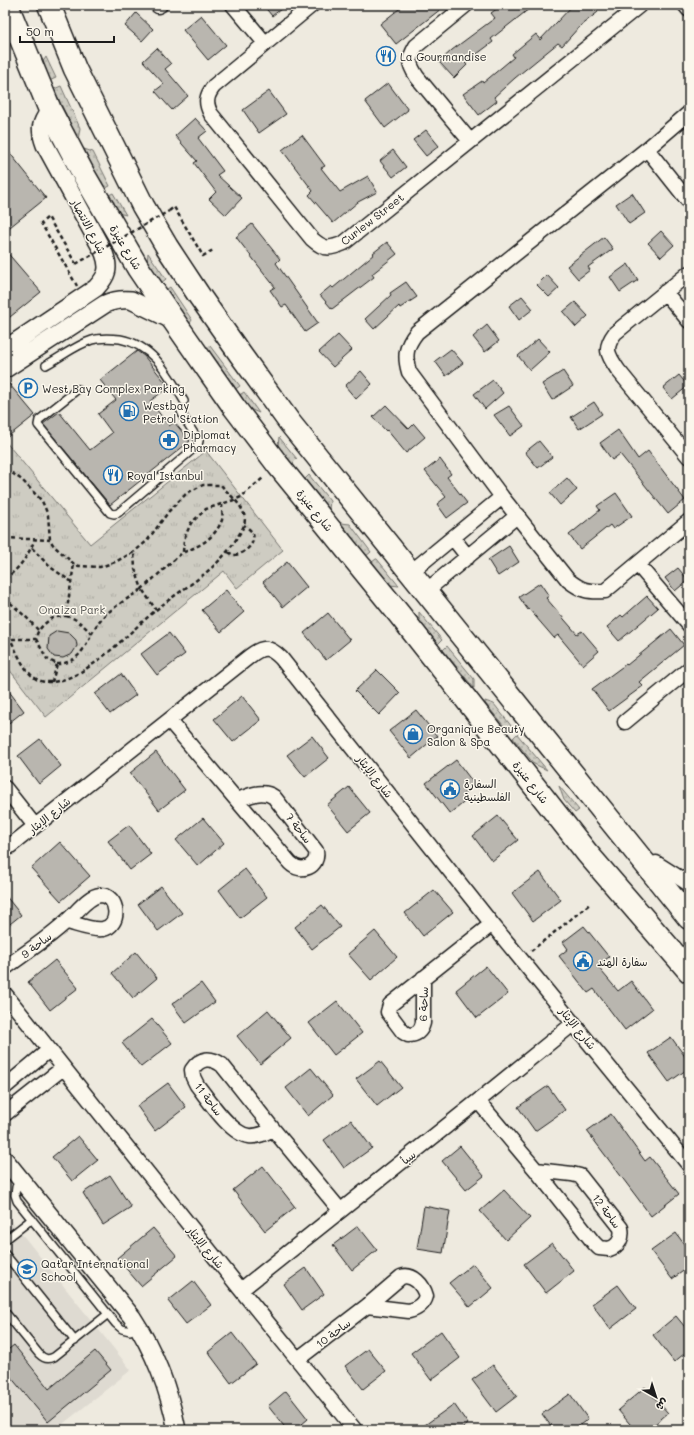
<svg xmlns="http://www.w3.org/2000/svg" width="694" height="1435" viewBox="0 0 694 1435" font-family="Mali,'Playpen Sans Arabic',sans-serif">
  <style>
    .built { fill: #dedad1 }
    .grass { fill: url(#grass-dots); stroke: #75746f }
    .park { fill: url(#park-tufts); stroke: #75746f }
    .building { fill: #b9b6af; stroke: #1c1c1c }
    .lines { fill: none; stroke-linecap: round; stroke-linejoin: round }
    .service-casing { stroke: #1c1c1c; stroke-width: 10 }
    .minor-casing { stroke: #1c1c1c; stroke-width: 17 }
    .tertiary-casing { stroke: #1c1c1c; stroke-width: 20 }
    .trunk-casing { stroke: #1c1c1c; stroke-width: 25 }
    .path { stroke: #1c1c1c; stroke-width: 2.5; stroke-dasharray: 4 3; stroke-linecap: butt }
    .service { stroke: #fbf7ec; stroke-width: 7 }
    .minor { stroke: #fbf7ec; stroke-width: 14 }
    .tertiary { stroke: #fbf7ec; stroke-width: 17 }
    .trunk { stroke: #fbf7ec; stroke-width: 22 }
    .path-bridge { stroke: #1c1c1c; stroke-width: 2.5; stroke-dasharray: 4 3; stroke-linecap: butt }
    .labels { text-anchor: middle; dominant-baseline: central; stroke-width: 3; stroke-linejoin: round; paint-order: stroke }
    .poi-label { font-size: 11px; fill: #1c1c1c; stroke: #fbf7ec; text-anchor: start }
    .street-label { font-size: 11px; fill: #1c1c1c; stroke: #fbf7ec }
    .park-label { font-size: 11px; fill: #51514e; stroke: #fbf7ec }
  </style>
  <defs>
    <pattern id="grass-dots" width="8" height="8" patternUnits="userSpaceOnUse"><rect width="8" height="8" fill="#ceccc2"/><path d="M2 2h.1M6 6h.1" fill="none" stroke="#b0afa6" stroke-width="1.8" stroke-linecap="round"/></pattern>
    <pattern id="park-tufts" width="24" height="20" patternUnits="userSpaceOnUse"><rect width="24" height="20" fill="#ceccc2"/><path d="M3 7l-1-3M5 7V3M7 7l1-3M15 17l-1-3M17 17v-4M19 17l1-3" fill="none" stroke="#b0afa6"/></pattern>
  </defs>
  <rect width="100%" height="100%" fill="#eeeadf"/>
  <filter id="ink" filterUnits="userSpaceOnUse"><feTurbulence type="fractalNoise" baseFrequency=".025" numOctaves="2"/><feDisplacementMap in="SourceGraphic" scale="8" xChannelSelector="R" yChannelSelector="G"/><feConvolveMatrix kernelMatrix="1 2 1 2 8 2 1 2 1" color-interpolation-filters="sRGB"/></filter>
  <g filter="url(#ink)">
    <!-- built -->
    <path class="built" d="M5,1213L131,1370L55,1430H5Z"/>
    <!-- grass -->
    <path class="grass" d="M46,57L56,78L49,81L42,63Z
      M61,86L80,128L78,140L54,89Z
      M84,149L93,152L110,186L104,189L88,159Z
      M113,193L126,215L118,213L107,196Z
      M148,253L166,279L161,283L147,264Z
      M170,287L192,320L188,326L164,291Z
      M210,346L240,386L234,390L204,348Z
      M244,392L259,413L247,408L238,396Z
      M279,437L297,459L292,464L278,446Z
      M309,475L330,501L329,509L305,479Z
      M341,523L350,524L371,552L366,556Z
      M376,559H377L399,586L390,585L372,562Z
      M419,612L442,640L438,644L419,621Z
      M447,646L474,679V688L443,650Z
      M485,701L494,704L512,727L508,731L485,703Z
      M517,734L547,770L534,764L513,738Z
      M559,786L579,810L575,813L564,800Z"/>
    <!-- park -->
    <path class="park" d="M5,441L90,544L206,451L283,550L237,588L224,571L46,717L5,664Z"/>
    <!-- building -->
    <path class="building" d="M263,5H286L272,16Z
      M404,5H446L396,44L380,24Z
      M502,5H534L491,39L493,42L465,63L467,65L454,78L439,62L452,50L495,18L491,13Z
      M573,5H593L598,12L580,26L562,46L558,43L515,78L494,97L497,101L479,115L463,94L482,81L483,83L514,57L512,54L536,34L540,40Z
      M136,13L153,29L142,41L125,26Z
      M201,15L226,45L208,60L183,30Z
      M157,48L171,64L165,69L188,96L172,110L155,91L164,84L143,61Z
      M388,83L408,110L385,128L365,101Z
      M269,91L286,114L259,133L243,110Z
      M195,118L207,131L198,138L223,171L217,175L242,198L226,215L209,199L216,192L194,163L197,161L175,136Z
      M426,130L439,146L426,156L413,140Z
      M302,135L325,166L321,168L340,192L368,176L377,192L358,202L333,223L309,195L313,191L282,150Z
      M5,147L46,198L5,231Z
      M393,150L406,167L393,177L380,161Z
      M632,193L645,213L629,224L616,204Z
      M252,224L280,259L276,263L318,323L305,332L286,305L282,307L270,290L275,287L236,237Z
      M661,231L674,245L661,257L648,243Z
      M604,237L613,249L588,267L590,270L578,279L567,266Z
      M387,242L397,254L372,274L374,277L332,309L320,295L331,286L333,288L374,254L373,253Z
      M5,250L41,292L5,321Z
      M628,264L638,280L620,292L610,277Z
      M547,275L559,288L549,297L537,285Z
      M406,282L417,297L400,308L399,306L374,329L365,319L391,295L390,293Z
      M522,296L533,309L519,320L509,306Z
      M575,302L588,316L576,327L563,312Z
      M487,325L499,341L485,352L473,337Z
      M338,335L352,350L333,367L319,352Z
      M538,339L550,352L530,370L518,356Z
      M451,349L463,363L446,376L435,361Z
      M137,351L144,356L169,387L150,401L169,426L174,422L190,441L110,505L43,424L59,412L90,450L112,433L98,414L116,400L100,380Z
      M361,371L372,384L356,399L345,386Z
      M563,371L573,386L552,400L542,384Z
      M679,375L688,386L672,399L663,388Z
      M5,379L35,415L5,439Z
      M493,380L503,393L485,409L474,394Z
      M594,402L602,414L579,429L571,417Z
      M386,405L409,429L414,424L425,437L406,453L387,430L386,431L373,417Z
      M509,406L524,426L510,436L494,415Z
      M618,430L638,459L648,451L685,500L668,514L620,454L612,460L600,443Z
      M539,441L552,457L538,468L525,452Z
      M440,459L451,474L447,477L467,503L447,518L437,504L446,497L425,471Z
      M567,478L577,490L560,505L550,493Z
      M616,493L632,516L613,529L610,525L580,549L569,535L600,510L597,506Z
      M509,546L519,562L498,576L488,560Z
      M287,562L307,587L283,607L263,582Z
      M678,568L688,580L675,591L665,578Z
      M540,583L549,596L546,598L577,634L582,631L599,651L583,665L558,635L554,638L529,609L528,610L519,597Z
      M226,590L244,612L221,632L202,610Z
      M647,596L658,608L619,641L607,627L621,615L623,617Z
      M328,613L350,640L326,660L304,633Z
      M671,629L684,645L639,682L643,686L609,711L592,689L626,664L627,665Z
      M57,631L69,633L76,640L77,646L72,654L63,658L54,657L48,649L49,636Z
      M169,633L185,654L157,675L141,654Z
      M377,670L400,693L379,715L355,691Z
      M121,674L136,695L110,714L95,694Z
      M5,686L24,711L5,726Z
      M242,696L261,720L233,742L214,719Z
      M416,710L437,736L411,758L389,731Z
      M312,736L329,758L305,777L287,755Z
      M40,739L61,766L39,784L18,756Z
      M156,752L185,790L159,810L130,773Z
      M456,760L475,785L463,794L468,799L450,814L426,783Z
      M349,787L370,813L348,831L327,805Z
      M498,816L518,840L492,861L473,836Z
      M203,818L224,843L198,866L176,840Z
      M129,825L151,854L130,870L108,841Z
      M60,842L90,876L61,901L31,868Z
      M245,869L267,897L240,918L219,890Z
      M540,872L561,900L533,921L512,893Z
      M161,886L182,913L158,931L138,904Z
      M434,890L453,912L423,936L405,913Z
      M5,895L21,915L5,928Z
      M322,905L340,927L312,949L295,927Z
      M584,926L609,957L597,966L618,991L631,981L652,1009L625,1030L594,989L588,993L559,956L568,949L563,942Z
      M375,931L397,957L371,980L348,954Z
      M136,952L157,978L133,998L112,973Z
      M55,960L78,988L50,1010L28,982Z
      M486,966L508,994L477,1018L456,990Z
      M201,983L215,1002L186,1023L172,1004Z
      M337,1001L362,1033L334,1055L309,1023Z
      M268,1010L291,1038L260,1064L237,1036Z
      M152,1019L172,1043L141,1067L122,1043Z
      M671,1037L689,1062V1068L669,1082L648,1053Z
      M380,1061L401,1087L377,1106L356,1079Z
      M311,1068L333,1095L308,1116L286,1088Z
      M168,1083L186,1107L155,1131L137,1106Z
      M548,1086L565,1110L535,1131L518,1107Z
      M611,1114L645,1161L650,1157L679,1194L651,1216L587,1131Z
      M351,1120L372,1148L344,1168L324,1140Z
      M78,1136L98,1160L72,1181L52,1157Z
      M460,1146L484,1176L466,1190L442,1161Z
      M263,1166L295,1207L265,1231L233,1190Z
      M110,1175L131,1207L103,1225L83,1193Z
      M504,1190L530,1218L506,1240L480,1211Z
      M424,1206L450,1211L443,1253L417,1249Z
      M358,1226L377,1250L352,1270L333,1245Z
      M153,1228L177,1256L141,1286L117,1258Z
      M676,1233L689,1251V1267L672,1279L651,1251Z
      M552,1243L574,1271L546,1293L524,1264Z
      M473,1264L493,1288L470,1307L449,1283Z
      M306,1268L324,1294L302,1310L284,1284Z
      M193,1281L211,1305L186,1324L168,1301Z
      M618,1285L636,1309L610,1329L592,1304Z
      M676,1316L689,1332V1350L674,1362L653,1335Z
      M441,1331L460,1358L431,1380L411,1353Z
      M232,1333L256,1364L231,1383L208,1352Z
      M14,1345L49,1389L95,1351L111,1370L48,1422L5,1370V1352Z
      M368,1349L386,1371L363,1389L345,1366Z
      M493,1365L517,1396L496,1412L472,1380Z
      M645,1387L668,1413L648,1430H635L618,1410Z
      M286,1391L308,1419L295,1430H287L268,1406Z
      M570,1394L588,1419L573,1430H554L542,1414Z
      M454,1404L468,1424L460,1430H418Z"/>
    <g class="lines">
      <defs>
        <path id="service" d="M46,365C61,357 76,345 92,340C101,337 111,338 120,339C153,345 168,374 184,401
          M78,389L39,420L38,425L110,513L114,514L118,513L198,445L199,441L184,418L181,411
          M16,1187L15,1195L17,1201L116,1324L122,1329L130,1331
          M5,1240L32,1219
          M5,1254L75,1341
          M5,1312L39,1354C44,1359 48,1360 54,1357L108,1314"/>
        <path id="minor" d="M233,5L265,43
          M312,5L214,86C206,96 205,103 211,114L312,239C324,250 330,249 344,243L640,5
          M466,5L416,46C408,60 408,63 417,77L470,141
          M685,5L689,10
          M158,6L160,5
          M689,113L647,149L417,332C406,346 404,355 409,372L502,497L568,580C582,591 588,592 605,591L689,521
          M647,149L689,202
          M689,273L615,333C603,349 608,355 618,370L689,457
          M665,292L689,321
          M453,538L468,557
          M638,565L689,625
          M411,572L502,497
          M426,591L518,515
          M169,720L290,863C301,874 319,867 316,851L274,797C262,789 249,796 237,800
          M625,722L689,669
          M5,788L35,826
          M5,850L250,656C263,646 269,646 281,658L492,924L689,1165
          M656,863L686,882L689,883
          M5,968C29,950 55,934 75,913C82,906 90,896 100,895C119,895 121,926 103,929C93,931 76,924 67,922
          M423,978V1023C421,1031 417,1035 408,1035L403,1032L388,1012L390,1005L492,924
          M5,994L241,1290L355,1430
          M5,1087L49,1050
          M478,1101L536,1170L594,1243L599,1248L609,1249C619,1246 623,1238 621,1228L580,1176L572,1174L536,1170
          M5,1114L63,1068
          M273,1129C265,1133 258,1137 249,1136C231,1135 208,1099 197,1085L193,1077L192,1070C200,1057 211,1057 222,1065L273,1129L340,1210
          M241,1290L478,1101L574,1023
          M298,1359L367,1306L401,1277C413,1273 423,1285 426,1296C424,1304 417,1309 409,1311L367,1306"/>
        <path id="tertiary" d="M5,349L96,288C107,276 110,269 104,253L45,145C39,129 40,124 50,110
          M5,369L105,304C114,300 122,299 131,300L174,321
          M5,1160L132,1317C155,1352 169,1389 177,1430"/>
        <path id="trunk" d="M7,5L50,110L84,175L138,268L174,321L234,407L278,465L399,614L587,853L689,971
          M49,5L75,69L143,206L167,247L198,294L240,354L290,423L689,918"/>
      </defs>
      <!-- service casing -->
      <use href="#service" class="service-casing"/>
      <!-- minor casing -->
      <use href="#minor" class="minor-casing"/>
      <!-- tertiary casing -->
      <use href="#tertiary" class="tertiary-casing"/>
      <!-- trunk casing -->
      <use href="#trunk" class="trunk-casing"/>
      <!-- path -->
      <path class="path" d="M169,211L174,207L203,256L213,250
        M76,264L48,217L41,223L77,286
        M5,472L12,473L22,480L42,501L48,515L50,540L54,546L74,564L79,566L100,567L115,562L134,552L135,569L142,589L183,552L184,539L191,523L206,509L234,500L241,497L263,478
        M5,538L50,540
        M32,548L50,567L72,582
        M184,552C200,546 215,538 222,520C223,516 222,509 222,505
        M228,552C230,553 232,554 234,555C244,555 258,542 252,532C250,530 247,527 244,525
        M5,579C20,568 28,556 35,539
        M5,598L27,618L39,631
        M66,616C77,618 84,626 92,634
        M5,630C15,644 23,676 41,681C54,685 73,677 84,670C110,654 132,630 156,610C186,585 215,573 237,538C239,534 243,529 244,525C249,509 230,496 221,485H203L187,493L169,511L147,541L134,552
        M12,639H36C36,631 45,622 53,618C57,617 62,616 66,616L74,564
        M36,639L47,659L57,664L52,682
        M57,664C86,663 86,636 102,618C113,607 129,598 142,589L156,610
        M531,951L591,903"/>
      <!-- service -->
      <use href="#service" class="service"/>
      <!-- minor -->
      <use href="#minor" class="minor"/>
      <!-- tertiary -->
      <use href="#tertiary" class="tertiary"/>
      <!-- trunk -->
      <use href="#trunk" class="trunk"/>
      <!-- path-bridge -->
      <path class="path-bridge" d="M76,264L169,211"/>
    </g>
  </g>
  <!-- icons -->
  <defs>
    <symbol id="restaurant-ring" viewBox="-11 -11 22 22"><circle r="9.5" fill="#fbf7ec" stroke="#1f6fb2" stroke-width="1.5"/><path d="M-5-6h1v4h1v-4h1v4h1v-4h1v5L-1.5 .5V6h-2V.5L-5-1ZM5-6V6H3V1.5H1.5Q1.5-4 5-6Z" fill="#1f6fb2"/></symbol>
    <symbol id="parking-ring" viewBox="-11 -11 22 22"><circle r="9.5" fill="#fbf7ec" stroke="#1f6fb2" stroke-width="1.5"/><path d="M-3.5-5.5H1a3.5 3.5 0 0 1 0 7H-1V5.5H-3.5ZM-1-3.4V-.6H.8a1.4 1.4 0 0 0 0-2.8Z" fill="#1f6fb2"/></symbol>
    <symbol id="fuel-ring" viewBox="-11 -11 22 22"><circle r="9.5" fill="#fbf7ec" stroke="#1f6fb2" stroke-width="1.5"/><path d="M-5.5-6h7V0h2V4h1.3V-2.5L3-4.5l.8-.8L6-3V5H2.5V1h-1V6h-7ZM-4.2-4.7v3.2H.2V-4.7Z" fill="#1f6fb2"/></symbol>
    <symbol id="pharmacy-ring" viewBox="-11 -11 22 22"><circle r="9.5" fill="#fbf7ec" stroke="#1f6fb2" stroke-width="1.5"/><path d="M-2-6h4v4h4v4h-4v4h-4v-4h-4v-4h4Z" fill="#1f6fb2"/></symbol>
    <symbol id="shop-ring" viewBox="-11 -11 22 22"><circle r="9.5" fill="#fbf7ec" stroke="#1f6fb2" stroke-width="1.5"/><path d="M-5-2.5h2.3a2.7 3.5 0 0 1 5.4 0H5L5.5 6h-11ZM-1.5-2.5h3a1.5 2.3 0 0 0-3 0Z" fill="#1f6fb2"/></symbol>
    <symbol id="civic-ring" viewBox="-11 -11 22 22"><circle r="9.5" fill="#fbf7ec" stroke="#1f6fb2" stroke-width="1.5"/><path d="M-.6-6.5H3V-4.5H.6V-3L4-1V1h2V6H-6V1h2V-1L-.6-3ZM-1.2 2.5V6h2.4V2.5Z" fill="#1f6fb2"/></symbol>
    <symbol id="school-ring" viewBox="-11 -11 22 22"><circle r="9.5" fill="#fbf7ec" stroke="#1f6fb2" stroke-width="1.5"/><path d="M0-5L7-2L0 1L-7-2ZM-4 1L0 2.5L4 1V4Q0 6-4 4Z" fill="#1f6fb2"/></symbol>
  </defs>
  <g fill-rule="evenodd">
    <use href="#restaurant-ring" x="375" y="45" width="22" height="22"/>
    <use href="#parking-ring" x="17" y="377" width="22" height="22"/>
    <use href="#fuel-ring" x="118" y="400" width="22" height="22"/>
    <use href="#pharmacy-ring" x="158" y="429" width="22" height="22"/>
    <use href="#restaurant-ring" x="102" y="464" width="22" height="22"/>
    <use href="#shop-ring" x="402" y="723" width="22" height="22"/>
    <use href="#civic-ring" x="439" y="778" width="22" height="22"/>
    <use href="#civic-ring" x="572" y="950" width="22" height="22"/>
    <use href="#school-ring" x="16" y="1258" width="22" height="22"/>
  </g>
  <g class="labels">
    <!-- poi labels -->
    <g class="poi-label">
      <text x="400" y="56">La Gourmandise</text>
      <text x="42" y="388">West Bay Complex Parking</text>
      <text x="143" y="405">Westbay<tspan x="143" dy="13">Petrol Station</tspan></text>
      <text x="183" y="434">Diplomat<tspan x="183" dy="13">Pharmacy</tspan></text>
      <text x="127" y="475">Royal Istanbul</text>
      <text x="427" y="728">Organique Beauty<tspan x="427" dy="13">Salon &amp; Spa</tspan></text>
      <text x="464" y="783">السفارة<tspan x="464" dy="13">الفلسطينية</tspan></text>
      <text x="597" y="961">سفارة الهند</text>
      <text x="41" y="1263">Qatar International<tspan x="41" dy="13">School</tspan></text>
    </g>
    <!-- street labels -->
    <g class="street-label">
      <text transform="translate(372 219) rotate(-38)">Curlew Street</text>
      <text transform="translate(89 226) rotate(62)">شارع الانتصار</text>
      <text transform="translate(126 247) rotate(59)">شارع عنيزة</text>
      <text transform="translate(315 510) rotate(51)">شارع عنيزة</text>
      <text transform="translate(375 776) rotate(52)">شارع الإيثار</text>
      <text transform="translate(531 782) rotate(52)">شارع عنيزة</text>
      <text transform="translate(49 815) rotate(-39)">شارع الإيثار</text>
      <text transform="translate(299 828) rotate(52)">ساحة 7</text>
      <text transform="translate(36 945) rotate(-37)">ساحة 9</text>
      <text transform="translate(423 1004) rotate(-88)">ساحة 6</text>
      <text transform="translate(578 1028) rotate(51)">شارع الإيثار</text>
      <text transform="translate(209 1099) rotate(53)">ساحة 11</text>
      <text transform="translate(408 1157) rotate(-38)">سبأ</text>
      <text transform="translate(607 1211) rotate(53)">ساحة 12</text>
      <text transform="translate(206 1247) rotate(51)">شارع الإيثار</text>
      <text transform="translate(333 1333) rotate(-37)">ساحة 10</text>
    </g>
    <!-- park labels -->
    <g class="park-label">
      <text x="72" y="609">Onaiza Park</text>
    </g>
  </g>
  <!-- margin -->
  <rect width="694" height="1435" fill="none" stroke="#fbf7ec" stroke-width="20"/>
  <rect x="10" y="10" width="674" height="1415" fill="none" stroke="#1c1c1c" stroke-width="1.5" filter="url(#ink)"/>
  <!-- north arrow -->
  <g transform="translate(656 1397) rotate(141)" stroke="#fbf7ec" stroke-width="3" paint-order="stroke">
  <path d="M0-3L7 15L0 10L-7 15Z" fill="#1c1c1c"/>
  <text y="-6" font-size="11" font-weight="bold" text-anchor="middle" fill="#1c1c1c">ش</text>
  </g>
  <!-- scale -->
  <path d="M20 36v6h94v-6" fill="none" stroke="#1c1c1c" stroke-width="2"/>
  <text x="26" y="36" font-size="12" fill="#1c1c1c" stroke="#fbf7ec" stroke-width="3" paint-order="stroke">50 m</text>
</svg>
